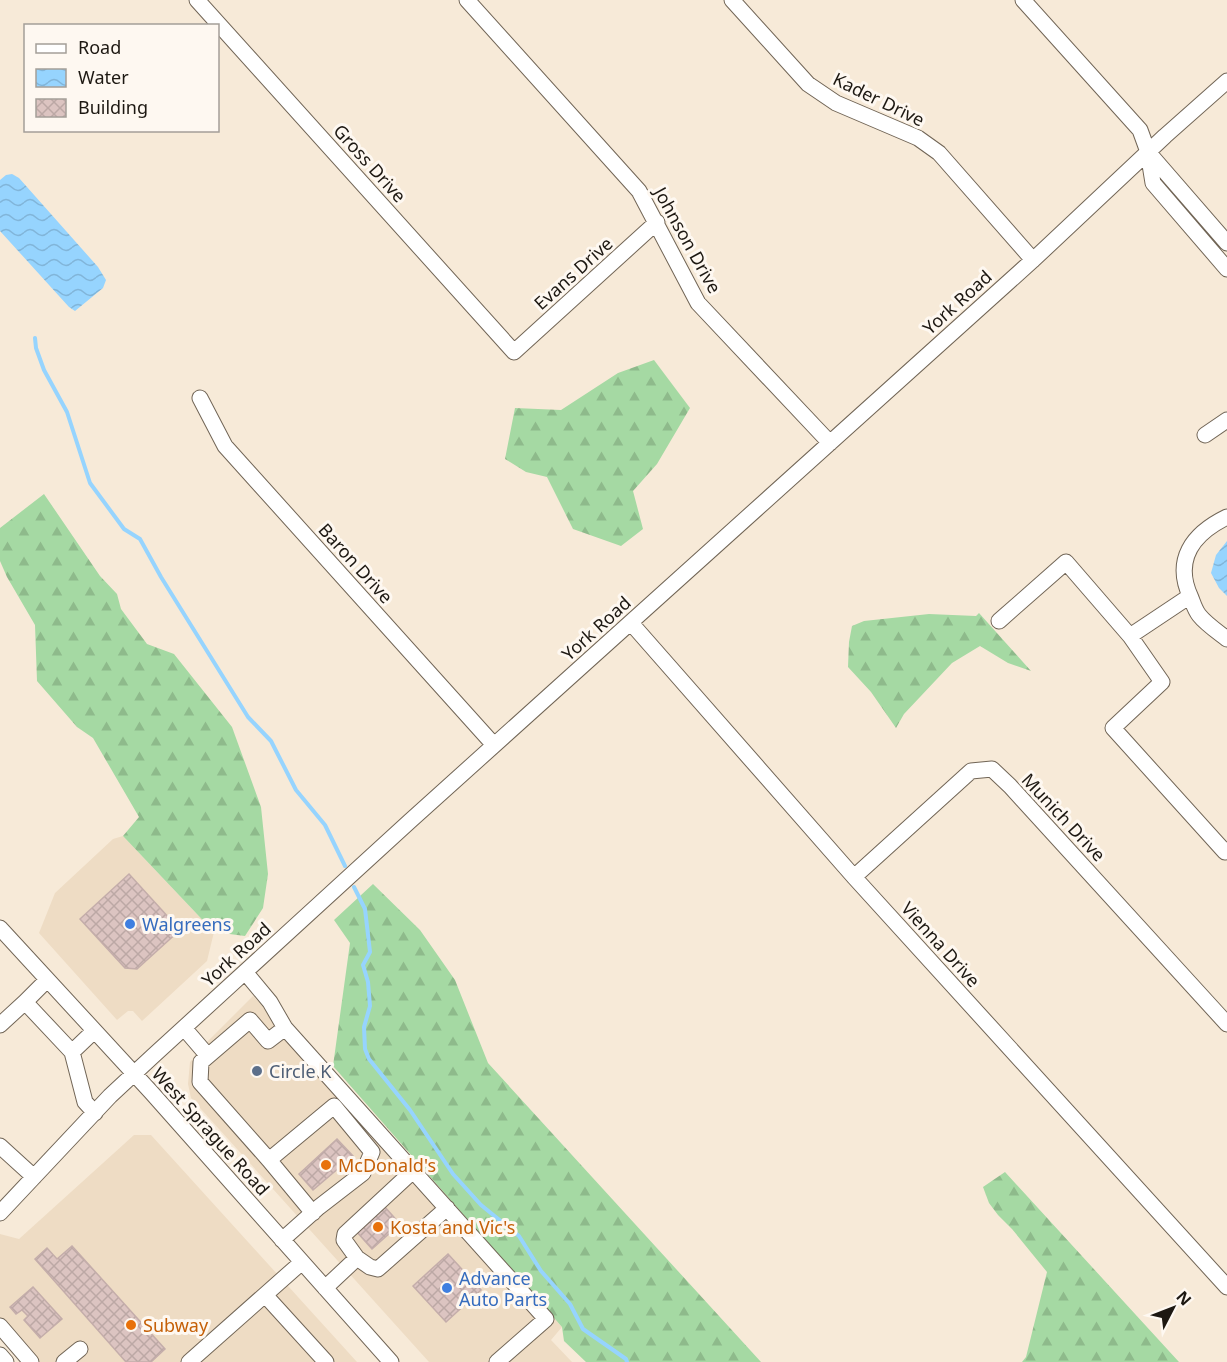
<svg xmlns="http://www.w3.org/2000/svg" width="1227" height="1362" viewBox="0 0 1227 1362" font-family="'Noto Sans',sans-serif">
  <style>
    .built { fill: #eedcc4 }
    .forest { fill: url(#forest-firs) }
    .water { fill: url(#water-waves) }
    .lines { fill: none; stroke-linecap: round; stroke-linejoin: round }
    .stream { stroke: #96d4fe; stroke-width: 4 }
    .building { fill: url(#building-cross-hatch); stroke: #c4adaa; stroke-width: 1.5 }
    .minor-casing { stroke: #716556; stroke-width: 17 }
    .minor { stroke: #fff; stroke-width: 15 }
    .shop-dot { fill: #3f7fe0; stroke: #fef8f1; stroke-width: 2 }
    .service-dot { fill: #5c6f8a; stroke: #fef8f1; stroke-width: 2 }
    .food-dot { fill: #e8710a; stroke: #fef8f1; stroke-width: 2 }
    .labels { text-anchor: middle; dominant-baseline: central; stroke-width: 6; stroke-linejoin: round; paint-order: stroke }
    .street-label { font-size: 18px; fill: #1d1812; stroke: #fef8f1 }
    .shop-label { font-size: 18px; fill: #366cbe; stroke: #fef8f1; text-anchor: start }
    .service-label { font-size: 18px; fill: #4e5e75; stroke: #fef8f1; text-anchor: start }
    .food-label { font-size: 18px; fill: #c56008; stroke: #fef8f1; text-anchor: start }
  </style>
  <defs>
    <pattern id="forest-firs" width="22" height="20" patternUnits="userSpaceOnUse" patternTransform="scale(1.5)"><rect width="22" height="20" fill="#a5d9a3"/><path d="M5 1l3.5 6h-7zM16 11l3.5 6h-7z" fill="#8eba8b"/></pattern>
    <pattern id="water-waves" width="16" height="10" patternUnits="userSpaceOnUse" patternTransform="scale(1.5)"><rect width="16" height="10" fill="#96d4fe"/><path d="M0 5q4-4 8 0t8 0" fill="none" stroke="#81b5d9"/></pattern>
    <pattern id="building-cross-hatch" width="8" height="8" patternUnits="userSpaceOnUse" patternTransform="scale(1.5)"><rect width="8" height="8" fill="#dcc4c1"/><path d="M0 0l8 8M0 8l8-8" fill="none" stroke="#bca8a5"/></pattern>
  </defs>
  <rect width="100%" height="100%" fill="#f7ead8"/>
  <!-- built -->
  <path class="built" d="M123,836L214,932L207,961L142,1021L133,1011H128L117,1020L39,933L55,893L113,839Z
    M253,996L455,1205L562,1327L551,1340L572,1362H429L191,1098L188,1084L190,1062L206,1043Z
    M134,1135H151L357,1362H22L0,1338V1234L19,1239Z"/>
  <!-- forest -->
  <path class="forest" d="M654,360L690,408L657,464L633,491L643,529L621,546L573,529L547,477L526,472L505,459L515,408L561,410L618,373Z
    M44,494L100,576L117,594L121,609L147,644L174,654L232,727L261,807L268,874L263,908L245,936L214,932L123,836L139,817L93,738L77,727L37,681L35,625L7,577L0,561V528Z
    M979,613L1031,671L1008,663L980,646L952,663L904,714L896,728L871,692L848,667L849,642L852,626L864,621L929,614L976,616Z
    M373,884L420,930L455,980L488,1063L761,1362H586L564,1341L562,1327L333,1066L350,943L334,920Z
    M1005,1172L1179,1362H1022L1026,1357L1047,1272L1012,1229L998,1215L989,1203L983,1187Z"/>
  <!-- water -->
  <path class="water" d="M12,174L19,178L98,267L106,280L103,288L75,311L69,307L0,231V180L6,175Z
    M1227,541V596L1219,588L1211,573L1216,555Z"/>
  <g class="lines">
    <!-- stream -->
    <path class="stream" d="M35,338L36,348L44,370L67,412L90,483L124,529L140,539L161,577L248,717L271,741L296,790L325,825L345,866
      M354,887L365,909L370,952L363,965L368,982L370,1006L364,1027L365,1049L369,1059L410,1110L453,1174L481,1205L519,1236L541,1271L570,1304L583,1329L626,1359L627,1362"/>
  </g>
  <!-- building -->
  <path class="building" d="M129,874L180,930L137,969L125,968L80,919Z
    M337,1139L353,1156L313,1190L299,1174Z
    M384,1206L400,1224L372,1249L356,1231Z
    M72,1246L165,1349L151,1362H126L35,1259L47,1248L57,1259Z
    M448,1254L481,1290L446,1322L413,1286Z
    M33,1287L62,1319L40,1338L24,1320L28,1316L22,1310L16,1314L10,1307Z"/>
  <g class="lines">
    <defs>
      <path id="minor" d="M197,0L514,352L657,222
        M467,0L639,191L698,303L830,443
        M732,0L808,84L836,103L918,138L939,153L1033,260
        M1023,0L1140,130L1148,152L1153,183L1227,269
        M1148,152L1227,243
        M200,398L225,446L494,745
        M1205,435L1227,420
        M1227,517C1192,534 1173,560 1191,598C1193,603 1195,610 1199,615C1206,624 1218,632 1227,639
        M1190,596L1130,636L1162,682L1113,728L1225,852L1227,850
        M999,621L1066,562L1130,636
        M631,623L854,877L1227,1287
        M854,877L971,771L992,769L1010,786L1227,1024
        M0,928L151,1092L391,1362
        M245,972L270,1002L285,1028L546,1319L497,1362
        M47,980L25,1002L72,1052L85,1102L95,1113
        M0,1025L25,1002
        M184,1028L208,1056
        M72,1052L94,1031
        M0,1146L34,1177
        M269,1160L200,1082L201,1062L250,1020L268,1041L285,1028
        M0,1213L110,1096L153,1056L410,821L1033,260L1165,136L1227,81
        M282,1240L319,1207L363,1173L372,1152L334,1106L269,1160L313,1213
        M357,1258L344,1240L345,1234L414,1170
        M325,1288L357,1258L370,1267L378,1269L447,1208
        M265,1295L326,1362
        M0,1326L31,1362
        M0,1355L6,1362
        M64,1362L80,1349
        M189,1362L302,1262"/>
    </defs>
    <!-- minor casing -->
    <use href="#minor" class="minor-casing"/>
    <!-- minor -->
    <use href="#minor" class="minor"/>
  </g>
  <!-- markers -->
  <g class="shop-dot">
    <circle cx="130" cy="924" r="6"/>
    <circle cx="447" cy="1288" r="6"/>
  </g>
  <circle class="service-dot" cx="257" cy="1071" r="6"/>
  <g class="food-dot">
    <circle cx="326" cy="1165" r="6"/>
    <circle cx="378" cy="1227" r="6"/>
    <circle cx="131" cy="1325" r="6"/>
  </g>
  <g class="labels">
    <!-- street labels -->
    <g class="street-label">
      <text transform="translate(879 99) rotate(26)">Kader Drive</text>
      <text transform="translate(370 163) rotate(48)">Gross Drive</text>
      <text transform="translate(688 240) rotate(61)">Johnson Drive</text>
      <text transform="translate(573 273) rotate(-42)">Evans Drive</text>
      <text transform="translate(957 302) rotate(-42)">York Road</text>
      <text transform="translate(356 563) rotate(48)">Baron Drive</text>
      <text transform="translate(596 628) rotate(-42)">York Road</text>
      <text transform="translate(1064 817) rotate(47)">Munich Drive</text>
      <text transform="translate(941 944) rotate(48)">Vienna Drive</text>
      <text transform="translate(236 954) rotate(-42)">York Road</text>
      <text transform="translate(211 1131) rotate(48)">West Sprague Road</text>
    </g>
    <!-- shop labels -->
    <g class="shop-label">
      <text x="142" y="924">Walgreens</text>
      <text x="459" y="1278">Advance<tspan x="459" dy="21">Auto Parts</tspan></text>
    </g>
    <!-- service labels -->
    <g class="service-label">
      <text x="269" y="1071">Circle K</text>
    </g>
    <!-- food labels -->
    <g class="food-label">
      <text x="338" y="1165">McDonald's</text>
      <text x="390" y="1227">Kosta and Vic's</text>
      <text x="143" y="1325">Subway</text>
    </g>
  </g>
  <!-- legend -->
  <rect x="24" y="24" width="195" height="108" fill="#fef8f1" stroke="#a49e98" stroke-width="1.5"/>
  <rect x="36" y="44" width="30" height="9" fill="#ffffff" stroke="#a49e98" stroke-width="1.5"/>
  <text x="78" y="54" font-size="18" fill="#1d1812">Road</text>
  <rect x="36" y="69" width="30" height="18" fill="url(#water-waves)" stroke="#a49e98" stroke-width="1.5"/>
  <text x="78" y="84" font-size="18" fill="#1d1812">Water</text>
  <rect x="36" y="99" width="30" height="18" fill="url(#building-cross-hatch)" stroke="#a49e98" stroke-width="1.5"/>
  <text x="78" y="114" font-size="18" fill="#1d1812">Building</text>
  <!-- north arrow -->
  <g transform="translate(1173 1308) rotate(48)" stroke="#fef8f1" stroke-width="4.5" paint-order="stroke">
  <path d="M0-4.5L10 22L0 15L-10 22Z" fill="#1d1812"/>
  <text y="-9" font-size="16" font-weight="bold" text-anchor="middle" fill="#1d1812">N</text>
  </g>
</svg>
